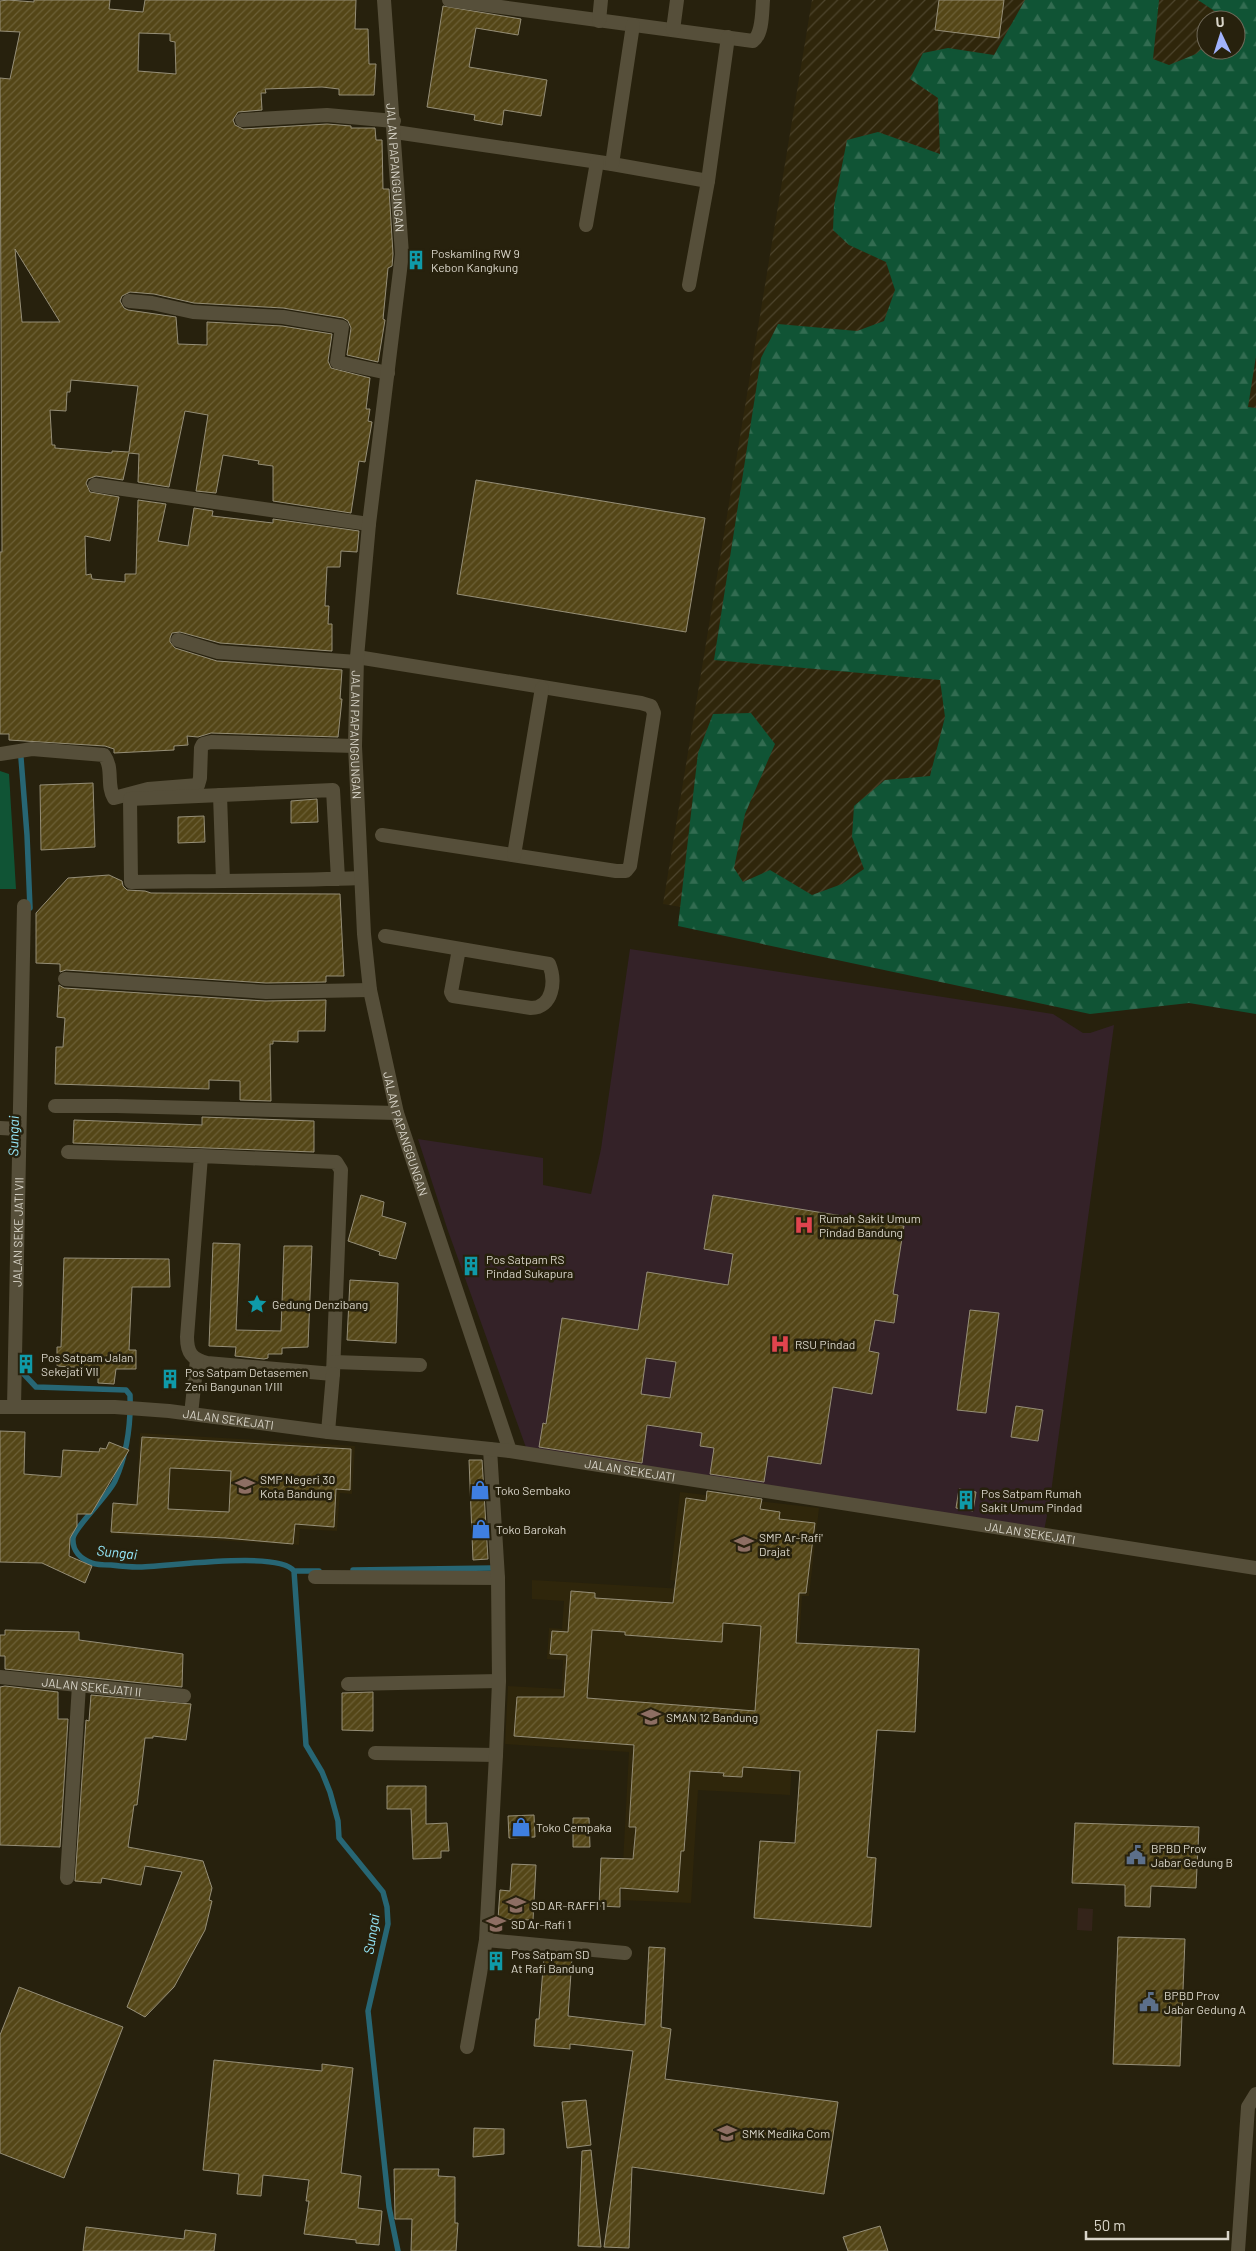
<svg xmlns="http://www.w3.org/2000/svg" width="1256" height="2251" viewBox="0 0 1256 2251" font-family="Barlow,sans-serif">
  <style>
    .commercial { fill: #34241a }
    .industrial { fill: url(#industrial-furrows); fill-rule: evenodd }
    .built { fill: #2f260b }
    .medical { fill: #342228 }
    .green { fill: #105435 }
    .forest { fill: url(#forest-firs) }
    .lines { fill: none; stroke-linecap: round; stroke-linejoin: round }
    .stream { stroke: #276674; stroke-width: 5.5 }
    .building { fill: url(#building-hatch); stroke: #958e77; fill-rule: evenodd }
    .minor { stroke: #564f3a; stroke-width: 14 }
    .tertiary { stroke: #564f3a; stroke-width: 14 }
    .labels { text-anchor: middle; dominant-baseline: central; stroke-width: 5; stroke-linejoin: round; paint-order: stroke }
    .street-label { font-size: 12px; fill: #dad6ca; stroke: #27210d }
    .poi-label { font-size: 12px; fill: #dad6ca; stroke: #27210d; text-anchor: start }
    .water-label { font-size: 14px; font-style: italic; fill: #95e8fb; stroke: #27210d }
  </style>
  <defs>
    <pattern id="industrial-furrows" width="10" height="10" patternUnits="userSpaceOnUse" patternTransform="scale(1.25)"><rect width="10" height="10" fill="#2f260b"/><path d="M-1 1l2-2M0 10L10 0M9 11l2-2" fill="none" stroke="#4d452d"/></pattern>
    <pattern id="forest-firs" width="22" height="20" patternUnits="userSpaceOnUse" patternTransform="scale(1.25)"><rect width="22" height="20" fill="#105435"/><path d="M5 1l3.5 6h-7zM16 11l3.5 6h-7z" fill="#326c51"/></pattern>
    <pattern id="building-hatch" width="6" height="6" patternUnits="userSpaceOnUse" patternTransform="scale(1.25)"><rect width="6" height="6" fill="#544617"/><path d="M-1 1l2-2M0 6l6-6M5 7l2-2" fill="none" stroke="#6c6037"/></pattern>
  </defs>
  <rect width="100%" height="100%" fill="#27210d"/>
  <!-- commercial -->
  <path class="commercial" d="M1078,1908L1093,1909L1092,1931L1077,1930Z"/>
  <!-- industrial -->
  <path class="industrial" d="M812,0H1256V1001L663,904ZM1206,20H1236V50H1206Z"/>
  <!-- built -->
  <path class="built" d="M140,1433L355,1446L352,1494L340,1493L337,1531L300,1529L299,1545L110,1534L113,1503H136Z
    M680,1492L819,1508L809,1596H802L790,1795L698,1790L691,1903L621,1900L629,1752L505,1744L508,1686L562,1689L563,1660L547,1659L549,1628L562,1629L564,1601L532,1599V1580L800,1596L670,1580Z"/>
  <!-- medical -->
  <path class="medical" d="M630,949L1053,1014L1083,1033H1090L1114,1025L1050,1500L1044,1531L528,1453L447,1228L418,1139L543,1158V1185L591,1194L601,1149Z"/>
  <!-- green -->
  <path class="green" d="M0,771L9,774L16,889H0Z"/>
  <!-- forest -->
  <path class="forest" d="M1025,0H1159L1153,59L1169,65L1196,54L1206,45V50H1236V20H1220L1219,14L1198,0H1256V356L1248,407L1256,408V1014L1189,1003L1090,1014L678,926L698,753L713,714L751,713L775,744L745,814L734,868L743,882L770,870L812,895L842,884L864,869L852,837L854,806L885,780L930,776L945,717L940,680L714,660L761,358L778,324L857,331L884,321L895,290L886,262L849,245L833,230L834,206L847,140L878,132L940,154L938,98L910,79L923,53L948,48L994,55Z"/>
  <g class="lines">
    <!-- stream -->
    <path class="stream" d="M21,758L27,835L30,908
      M20,1364L21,1371L36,1387L126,1390L130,1395C131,1424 127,1454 115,1481C108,1496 74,1528 73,1538C72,1551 81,1559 92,1563C97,1565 105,1565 111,1565C120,1566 129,1567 137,1567C166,1567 279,1550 294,1571L306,1745L322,1772L330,1792L338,1821L339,1838L383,1892L387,1907L388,1924L368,2011L389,2207L398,2251
      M353,1570L492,1568
      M294,1571H319"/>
  </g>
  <!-- building -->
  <path class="building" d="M8,0L34,2V0H110L109,9L143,12L145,0H356L355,29H368L369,64H376L374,95H339V89L322,87L265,89L266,93H261L262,110L238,112L233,120L235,125L243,129L327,124L351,126V128H375L376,140H382L383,189H389L393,254L392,266L388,268L383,319L385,320L378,362L347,355L351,328L348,321L343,318L283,308L194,303L154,294L130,292L122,296L120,301L124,308L128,310L176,317L178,344L207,345V322L282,326L332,334L328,361L331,368L370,378L366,409H370L368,421L372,422L365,462L359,461L351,513L273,501V466L258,464L259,461L223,455L216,493L196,491L208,415L185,411L169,487L138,482L139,454L129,453L123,480L96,476L88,479L86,483L90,492L119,497L110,541L85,536L86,575L91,574L92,579L125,582V574H136L138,500L166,504L158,541L188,546L194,508L213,511L212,516L273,523V519L359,531L357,552L341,551L340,567H327L325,606H329L328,624H332V651L220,643L180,632L172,633L170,638V642L175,648L217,661L342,670L340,699H342L338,737L211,733L198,737L187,736L188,745L174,746V750L114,753V749L105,746L9,740V734H0V552H2L0,78L10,79L20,32L0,31V1ZM139,33L170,34V41L175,42L176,74L138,71ZM15,249L60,322H22ZM71,380L138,386L129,452L112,451V453L55,448V445H52L50,410L66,411L67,392H70Z
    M939,0H1004L999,38L935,30Z
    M443,6L521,19L518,35L476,28L469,67L547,80L541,116L504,110L502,125L474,120L475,115L427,107Z
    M410,250L422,251L419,270L409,268Z
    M476,480L705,518L686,632L457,594Z
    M93,783L95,847L41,850L40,785Z
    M317,799L318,822L291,823V801Z
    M204,816L205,842L178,843V817Z
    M109,875L122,881L123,886L127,890L145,891L151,893L340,894L344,976H326V982L266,983L66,970L60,972V964L36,963V913L68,878Z
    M59,985L64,988L265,1001L326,1000L325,1031H298V1042L273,1041V1044H270L271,1101L240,1100V1081L209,1080V1089L55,1084L56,1047H63L65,1018L57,1017Z
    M202,1117L314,1121V1152L73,1143L74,1120L202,1125Z
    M361,1195L384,1202L382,1216L406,1223L396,1259L379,1255L380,1252L348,1241Z
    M713,1195L904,1226L893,1294L898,1295L894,1323L875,1320L869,1351L879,1353L872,1394L833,1387L821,1464L768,1456L764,1482L710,1474L714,1448L700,1446L702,1433L647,1425L642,1463L539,1447L543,1423L546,1424L562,1318L638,1330L647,1272L728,1285L733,1254L704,1249ZM646,1358L676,1362L670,1398L641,1394Z
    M213,1243L240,1244L236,1330L281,1331L284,1246H312L308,1347L282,1348V1354H268V1358L264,1359L235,1356L236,1347L209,1346Z
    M64,1258L169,1259L170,1287H132L129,1350H136V1369H116L114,1384L98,1383V1369L57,1366V1347H61Z
    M350,1280L398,1283L396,1343L347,1340Z
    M970,1310L999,1313L986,1413L957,1410Z
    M1016,1406L1043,1410L1038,1441L1011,1437Z
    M0,1431L25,1432L24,1474L61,1477L63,1450L99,1452L100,1448L106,1449L109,1442L129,1450L91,1514H77V1526L70,1538L69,1556L92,1566L85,1583L42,1563L0,1562Z
    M142,1437L351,1449L350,1490L336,1489L334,1527L295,1524L293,1544L225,1538L111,1532L113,1503L137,1505ZM170,1468L231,1471L229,1512L168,1509Z
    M469,1460H482L488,1559L473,1560Z
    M959,1489L976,1492L973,1511L956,1508Z
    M707,1491L762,1499L760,1509L780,1512L779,1519L815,1523L806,1593H799L796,1643L919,1649L915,1732L877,1730L867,1857L876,1858L871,1927L754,1918L760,1841L795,1843L800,1771L743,1767L742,1777L723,1776L724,1773L690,1771L684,1851H681L678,1892L620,1888V1907L599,1906L601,1858L633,1859L636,1827H629L634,1745L514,1736L517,1697H564L567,1655L550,1654L552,1631L568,1632L571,1591L595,1593V1598L673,1603L686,1498L706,1501ZM723,1623L761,1626L755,1711L587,1698L592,1630L625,1632V1635L722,1642Z
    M5,1630L79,1632V1640L183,1654L182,1687L5,1669V1656H0V1635H5Z
    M5,1686L58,1692V1719H68L60,1847L0,1845V1687Z
    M373,1692V1731L342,1730V1693Z
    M91,1695L191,1704L186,1740L153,1736V1738H145L137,1805H134L128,1847L203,1861L212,1888L209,1900L212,1901L205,1930L174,1987L145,2017L127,2007L182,1872L145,1866L141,1885L102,1878L101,1883L75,1881L86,1720L89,1721Z
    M387,1786H426V1824L447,1823L449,1851H441V1858L413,1859L411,1809H387Z
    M534,1815L535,1837L509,1838L508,1816Z
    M573,1818H589L590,1847H573Z
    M1075,1823L1199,1827L1196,1888L1151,1886L1150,1907L1125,1906V1885L1072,1883Z
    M512,1864L536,1865L533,1920L498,1919L500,1890L510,1891Z
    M1118,1937L1185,1939L1180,2066L1113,2064Z
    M649,1947L665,1948L661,2027L671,2029L665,2079L838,2102L824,2194L632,2167L629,2248L604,2247L633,2051L570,2044V2049L534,2046L536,2019H539L544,1956L572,1958L568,2016L645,2025Z
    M19,1987L123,2027L64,2178L0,2153V2035Z
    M214,2060L322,2071V2064L353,2068L341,2173L361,2176L358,2208L382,2211L379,2245L356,2243V2240L304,2234L309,2201H306L309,2180L263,2175L261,2196L237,2194L239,2174L203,2170Z
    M586,2100L591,2145L567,2148L562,2102Z
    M474,2128L504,2129V2154L473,2157Z
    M591,2150L601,2247L578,2246L582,2151Z
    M394,2169H439L438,2176L455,2177V2223H458L456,2251H411L412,2219H395Z
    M880,2226L888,2251H848L843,2237Z
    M86,2227L184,2239L185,2230L216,2234L214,2251H83Z"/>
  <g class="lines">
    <!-- minor -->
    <g class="minor">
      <path d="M449,0L753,41C763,34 762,11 763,0"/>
      <path d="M599,21L601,0"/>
      <path d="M673,30L677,0"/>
      <path d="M242,120L327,115L394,121"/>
      <path d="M395,132L612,164L708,181"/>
      <path d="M612,164L633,25"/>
      <path d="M586,225L597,162"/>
      <path d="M689,285L708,181L728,37"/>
      <path d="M129,301L152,303L193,312L283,317L342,327L337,362L388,373"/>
      <path d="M95,485L369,524"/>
      <path d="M178,640L218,652L357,662"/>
      <path d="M357,657L641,703L651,706L654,713L630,866L626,871H616L382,835"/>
      <path d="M0,754L32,749L104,755C114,769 106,785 114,798L148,789L198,785L200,778L201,748L203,744L211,742L355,746"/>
      <path d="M220,795L223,881"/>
      <path d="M514,855L542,688"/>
      <path d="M338,879L333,790L130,799L131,882C207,881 284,881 360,878"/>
      <path d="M385,936L549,964C556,981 553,1008 531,1008L453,996L451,992L459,949"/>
      <path d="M65,979L266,992L370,990"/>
      <path d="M55,1106H116L397,1113"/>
      <path d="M0,1128L18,1129"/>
      <path d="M68,1152L201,1156L187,1337C187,1353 192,1359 207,1363L333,1374L341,1170L336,1162L201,1156"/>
      <path d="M334,1362L420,1365"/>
      <path id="s1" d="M14,1407L24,906"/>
      <path d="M191,1414L197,1360"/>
      <path d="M328,1432L333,1374"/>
      <path d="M315,1577L498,1578"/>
      <path id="s2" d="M0,1677L184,1696"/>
      <path d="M348,1684L499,1681"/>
      <path d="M375,1753L496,1755"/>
      <path d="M67,1878L79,1685"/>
      <path d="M486,1940L625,1953"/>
      <path d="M467,2047L486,1940L496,1755L499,1681L498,1578L490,1449"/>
      <path d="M1238,2251L1248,2107L1256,2094"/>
    </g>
    <!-- tertiary -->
    <g class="tertiary">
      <path id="s3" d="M384,0L402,254L369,524L357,657L355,746L364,934L370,990L397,1113L510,1451"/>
      <path id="s4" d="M0,1407H115L169,1411L328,1432L510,1451L1256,1568"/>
    </g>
  </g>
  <!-- icons -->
  <defs>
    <symbol id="building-bare" viewBox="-9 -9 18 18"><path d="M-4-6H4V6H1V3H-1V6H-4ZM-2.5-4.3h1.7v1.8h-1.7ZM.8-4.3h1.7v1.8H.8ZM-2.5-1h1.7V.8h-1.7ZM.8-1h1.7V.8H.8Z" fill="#0f9aa8" stroke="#27210d" stroke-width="2.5" paint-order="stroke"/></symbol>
    <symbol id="hospital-bare" viewBox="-9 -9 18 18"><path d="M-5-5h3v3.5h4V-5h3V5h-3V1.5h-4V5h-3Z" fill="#e0444e" stroke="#27210d" stroke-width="2.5" paint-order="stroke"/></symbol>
    <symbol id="sight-bare" viewBox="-9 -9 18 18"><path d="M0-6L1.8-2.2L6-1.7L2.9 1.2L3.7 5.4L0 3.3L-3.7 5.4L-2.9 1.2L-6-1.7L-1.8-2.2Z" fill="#0f9aa8" stroke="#27210d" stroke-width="2.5" paint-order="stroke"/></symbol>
    <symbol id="school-bare" viewBox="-9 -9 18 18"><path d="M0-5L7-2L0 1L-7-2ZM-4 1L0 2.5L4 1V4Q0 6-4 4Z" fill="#8d6e63" stroke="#27210d" stroke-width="2.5" paint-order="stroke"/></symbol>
    <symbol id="shop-bare" viewBox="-9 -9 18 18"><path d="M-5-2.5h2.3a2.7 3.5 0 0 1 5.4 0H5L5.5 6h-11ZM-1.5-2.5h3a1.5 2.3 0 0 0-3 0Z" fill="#3f7fe0" stroke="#27210d" stroke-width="2.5" paint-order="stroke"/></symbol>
    <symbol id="civic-bare" viewBox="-9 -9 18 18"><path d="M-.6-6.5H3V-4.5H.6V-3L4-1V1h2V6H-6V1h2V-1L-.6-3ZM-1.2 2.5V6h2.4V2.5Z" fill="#5c6f8a" stroke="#27210d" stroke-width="2.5" paint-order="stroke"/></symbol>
  </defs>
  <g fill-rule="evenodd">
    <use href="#building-bare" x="402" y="246" width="28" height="28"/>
    <use href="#hospital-bare" x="790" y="1211" width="28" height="28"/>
    <use href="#building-bare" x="457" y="1252" width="28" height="28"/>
    <use href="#sight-bare" x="243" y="1290" width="28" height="28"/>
    <use href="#hospital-bare" x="766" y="1330" width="28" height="28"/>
    <use href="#building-bare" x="12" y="1350" width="28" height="28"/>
    <use href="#building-bare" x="156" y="1365" width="28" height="28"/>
    <use href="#school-bare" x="231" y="1472" width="28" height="28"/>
    <use href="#shop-bare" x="466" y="1476" width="28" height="28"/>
    <use href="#building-bare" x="952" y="1486" width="28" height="28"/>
    <use href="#shop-bare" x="467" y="1515" width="28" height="28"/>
    <use href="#school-bare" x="730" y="1530" width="28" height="28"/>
    <use href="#school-bare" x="637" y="1703" width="28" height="28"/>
    <use href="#shop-bare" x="507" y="1813" width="28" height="28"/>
    <use href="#civic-bare" x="1122" y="1841" width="28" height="28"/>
    <use href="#school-bare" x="502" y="1891" width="28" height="28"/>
    <use href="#school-bare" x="482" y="1910" width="28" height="28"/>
    <use href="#building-bare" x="482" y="1947" width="28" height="28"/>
    <use href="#civic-bare" x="1135" y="1988" width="28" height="28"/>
    <use href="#school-bare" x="713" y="2119" width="28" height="28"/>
  </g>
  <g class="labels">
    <!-- street labels -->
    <g class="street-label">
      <text stroke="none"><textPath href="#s3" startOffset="168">JALAN PAPANGGUNGAN</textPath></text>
      <text stroke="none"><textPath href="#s3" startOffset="738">JALAN PAPANGGUNGAN</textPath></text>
      <text stroke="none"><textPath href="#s3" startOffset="1142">JALAN PAPANGGUNGAN</textPath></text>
      <text stroke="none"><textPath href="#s1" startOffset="175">JALAN SEKE JATI VII</textPath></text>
      <text stroke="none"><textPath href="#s4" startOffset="229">JALAN SEKEJATI</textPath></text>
      <text stroke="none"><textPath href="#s4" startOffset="634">JALAN SEKEJATI</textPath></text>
      <text stroke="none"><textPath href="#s4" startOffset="1039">JALAN SEKEJATI</textPath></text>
      <text stroke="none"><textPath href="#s2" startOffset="92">JALAN SEKEJATI II</textPath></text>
    </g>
    <!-- poi labels -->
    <g class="poi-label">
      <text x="431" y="253">Poskamling RW 9<tspan x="431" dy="14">Kebon Kangkung</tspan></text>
      <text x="819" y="1218">Rumah Sakit Umum<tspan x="819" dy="14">Pindad Bandung</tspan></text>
      <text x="486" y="1259">Pos Satpam RS<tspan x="486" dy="14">Pindad Sukapura</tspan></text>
      <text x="272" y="1304">Gedung Denzibang</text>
      <text x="795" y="1344">RSU Pindad</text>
      <text x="41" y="1357">Pos Satpam Jalan<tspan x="41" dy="14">Sekejati VII</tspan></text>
      <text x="185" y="1372">Pos Satpam Detasemen<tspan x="185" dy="14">Zeni Bangunan 1/III</tspan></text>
      <text x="260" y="1479">SMP Negeri 30<tspan x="260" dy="14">Kota Bandung</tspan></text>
      <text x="495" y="1490">Toko Sembako</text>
      <text x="981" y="1493">Pos Satpam Rumah<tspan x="981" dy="14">Sakit Umum Pindad</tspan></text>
      <text x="496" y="1529">Toko Barokah</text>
      <text x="759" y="1537">SMP Ar-Rafi'<tspan x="759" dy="14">Drajat</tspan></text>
      <text x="666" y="1717">SMAN 12 Bandung</text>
      <text x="536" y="1827">Toko Cempaka</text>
      <text x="1151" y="1848">BPBD Prov<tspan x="1151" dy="14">Jabar Gedung B</tspan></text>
      <text x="531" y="1905">SD AR-RAFFI 1</text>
      <text x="511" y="1924">SD Ar-Rafi 1</text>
      <text x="511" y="1954">Pos Satpam SD<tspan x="511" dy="14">At Rafi Bandung</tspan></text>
      <text x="1164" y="1995">BPBD Prov<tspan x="1164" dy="14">Jabar Gedung A</tspan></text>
      <text x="742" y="2133">SMK Medika Com</text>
    </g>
    <!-- water labels -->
    <g class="water-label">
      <text transform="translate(13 1136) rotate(-89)">Sungai</text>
      <text transform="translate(117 1552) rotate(6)">Sungai</text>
      <text transform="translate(371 1934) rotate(-81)">Sungai</text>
    </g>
  </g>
  <!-- north arrow -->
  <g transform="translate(1221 35) rotate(356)"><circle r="24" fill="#27210d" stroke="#6f6959"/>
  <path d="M0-4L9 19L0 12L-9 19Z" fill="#a1b3fd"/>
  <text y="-8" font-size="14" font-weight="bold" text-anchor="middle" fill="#dad6ca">U</text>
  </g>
  <!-- scale -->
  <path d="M1086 2231v8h142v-8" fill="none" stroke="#dad6ca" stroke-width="2.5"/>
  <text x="1094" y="2231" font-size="15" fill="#dad6ca" stroke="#27210d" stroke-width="4" paint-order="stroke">50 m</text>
</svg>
